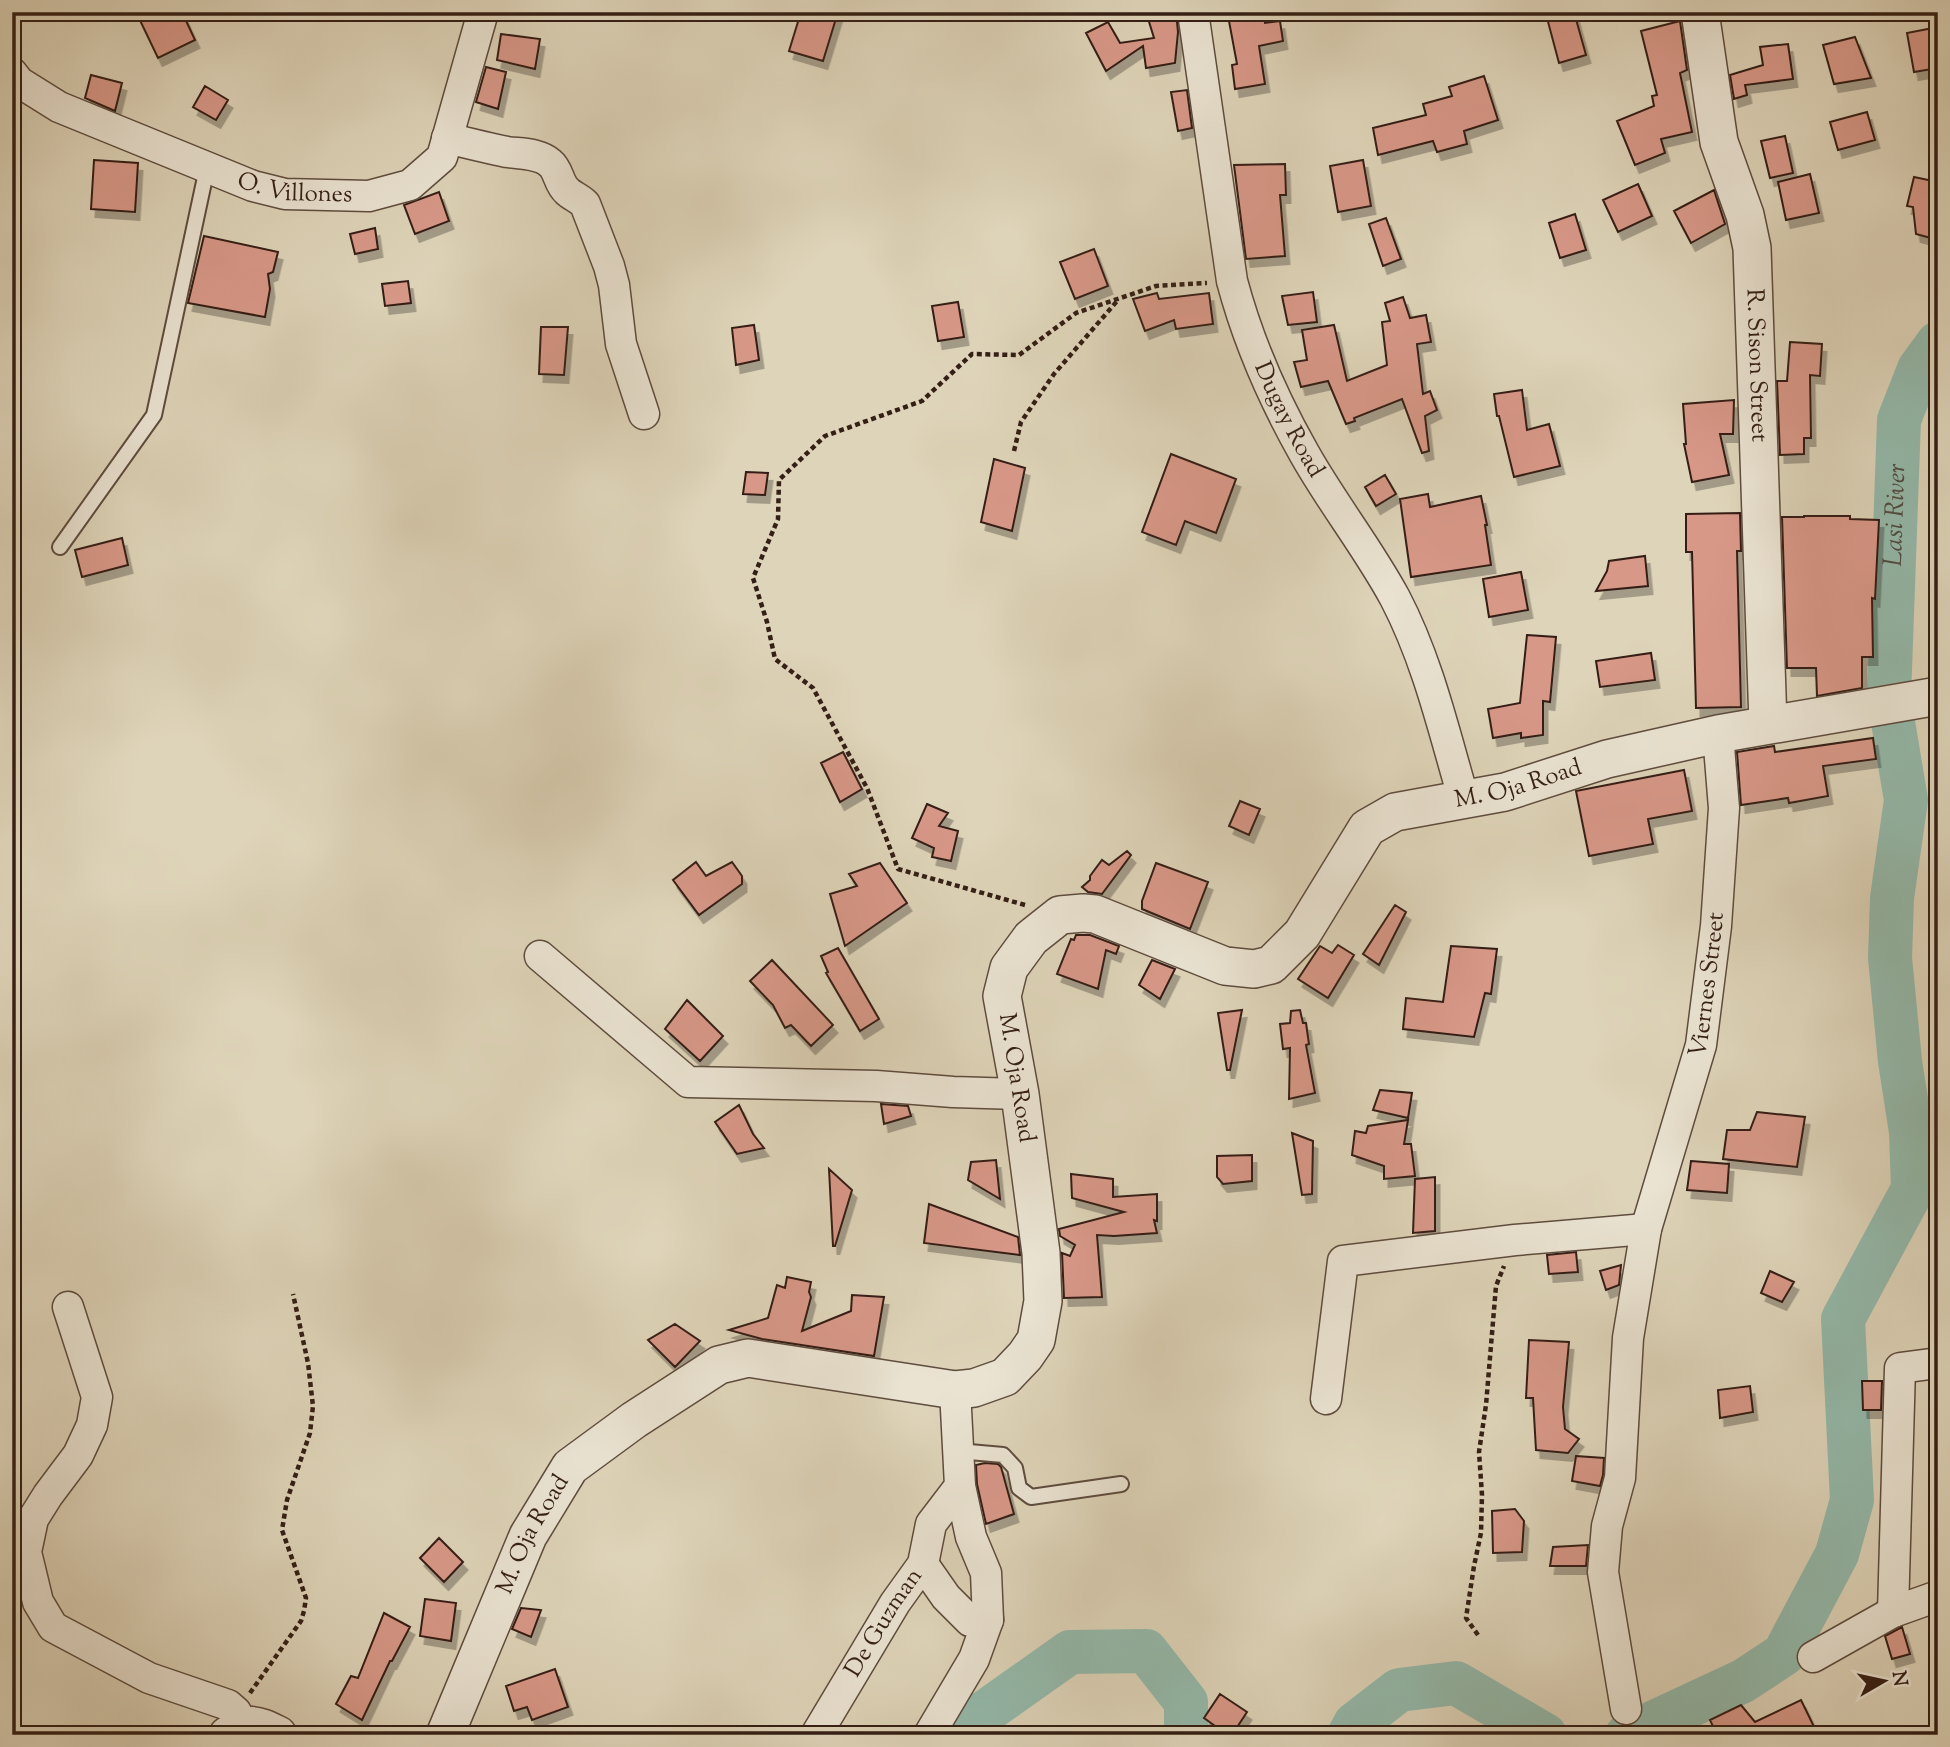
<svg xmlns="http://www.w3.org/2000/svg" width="1950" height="1747" viewBox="0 0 1950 1747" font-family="'Sorts Mill Goudy',serif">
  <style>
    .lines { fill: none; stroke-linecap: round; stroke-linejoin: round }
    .river { stroke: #94b9aa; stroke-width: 44 }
    .building { fill: #d89888; stroke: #341f15; stroke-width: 2; filter: url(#shadow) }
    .service-casing { stroke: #5e4c3e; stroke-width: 18 }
    .minor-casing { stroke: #5e4c3e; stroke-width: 33 }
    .tertiary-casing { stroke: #5e4c3e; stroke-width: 40 }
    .path { stroke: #341f15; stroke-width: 4.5; stroke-dasharray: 5 3.5; stroke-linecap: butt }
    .service { stroke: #eae3d2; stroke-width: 14 }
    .minor { stroke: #eae3d2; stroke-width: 30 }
    .tertiary { stroke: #eae3d2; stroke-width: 37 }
    .labels { text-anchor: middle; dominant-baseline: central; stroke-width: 7; stroke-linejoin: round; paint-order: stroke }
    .street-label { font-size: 24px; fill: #341f15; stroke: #eae3d2 }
    .water-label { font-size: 26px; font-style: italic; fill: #514d42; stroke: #eae3d2 }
  </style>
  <defs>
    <filter id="shadow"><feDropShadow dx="4.5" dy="8" stdDeviation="0" flood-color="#0004"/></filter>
  </defs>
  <rect width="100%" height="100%" fill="#ded4b9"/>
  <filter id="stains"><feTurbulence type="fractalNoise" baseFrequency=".00286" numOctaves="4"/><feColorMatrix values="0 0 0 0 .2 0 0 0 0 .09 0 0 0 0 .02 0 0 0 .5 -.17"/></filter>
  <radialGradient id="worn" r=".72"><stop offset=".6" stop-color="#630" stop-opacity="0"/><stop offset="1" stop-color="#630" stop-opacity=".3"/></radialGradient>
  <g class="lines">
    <!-- river -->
    <g class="river">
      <path id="s1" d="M1889,697L1899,420L1919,369L1938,343"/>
      <path d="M956,1735L957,1732L1070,1652L1146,1651L1186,1702V1735"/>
      <path d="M1349,1735L1355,1724L1399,1690L1456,1683L1545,1735"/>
      <path d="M1627,1735L1743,1681L1784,1654L1837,1554L1852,1500L1843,1319L1913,1189L1911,1132L1900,1061L1890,958L1892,898L1906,800L1891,710"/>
    </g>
  </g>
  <!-- building -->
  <path class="building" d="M136,12H182L195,40L158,58Z
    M801,12H838L823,61L789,51Z
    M1146,12H1176L1178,32L1175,63L1146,68L1143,46L1106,71L1086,33L1108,22L1120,43L1154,38Z
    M1569,12H1574L1586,55L1559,63L1547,18Z
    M1264,15L1265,23L1280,21L1283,41L1259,46L1265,84L1235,89L1232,65L1237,64L1229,21Z
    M1680,21L1687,70L1680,73L1692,132L1661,139L1665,153L1635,165L1617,121L1654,106L1652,96L1657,95L1641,31Z
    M1938,27V68L1914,72L1907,33Z
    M501,34L540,39L535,69L497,60Z
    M1855,37L1871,78L1834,84L1823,45Z
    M1788,44L1793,79L1745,85L1747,95L1734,99L1730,75L1763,65L1760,47Z
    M486,67L506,72L498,109L476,102Z
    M91,75L122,83L115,111L85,98Z
    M1484,76L1498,120L1464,131L1467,144L1437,152L1433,141L1378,155L1373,128L1426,115L1423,104L1452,96L1449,87Z
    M205,86L228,100L216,120L193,107Z
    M1187,90L1192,128L1178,131L1171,92Z
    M1867,112L1875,140L1838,150L1830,122Z
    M1785,136L1793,173L1770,178L1761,141Z
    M94,160L138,163L135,212L91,209Z
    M1363,160L1371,206L1338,212L1330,166Z
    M1285,164L1286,195H1280L1285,256L1246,259L1234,165Z
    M1810,174L1819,213L1786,220L1778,182Z
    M1914,177L1938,182V240L1916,234L1913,207L1907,206Z
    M1638,184L1652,216L1618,232L1603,200Z
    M1714,190L1725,224L1691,243L1674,211Z
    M439,192L449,221L415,234L404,205Z
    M1575,214L1586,250L1560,258L1549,223Z
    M1386,218L1401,259L1383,266L1369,224Z
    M375,228L378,249L355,254L350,234Z
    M204,236L278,252L273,272L268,274L270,289L265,317L188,303Z
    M1094,249L1108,286L1075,299L1060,262Z
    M408,281L411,303L385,306L382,284Z
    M1313,292L1317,322L1288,325L1282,296Z
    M1157,293L1159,299L1209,293L1213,324L1176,329L1174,320L1145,331L1133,299Z
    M1403,297L1410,318L1426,315L1431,342L1417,344L1423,394L1430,391L1437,410L1425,416L1429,451L1422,453L1402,399L1354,418L1355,421L1346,424L1328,381L1301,387L1294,362L1307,360L1302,330L1334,325L1347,381L1387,365L1382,322L1390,321L1385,303Z
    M958,302L964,337L938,341L932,306Z
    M754,325L759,360L736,365L732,328Z
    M541,327H568L564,375L539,374Z
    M1790,342L1822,344L1820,376L1810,375L1811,438H1804V454L1780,455L1777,381H1787Z
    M1522,390L1527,430L1549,424L1560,466L1514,477L1499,416H1497L1494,394Z
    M1734,400L1733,434H1720L1729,475L1692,482L1684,444H1686L1683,404Z
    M1171,454L1236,479L1216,533L1185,521L1176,545L1142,532Z
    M994,459L1025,468L1012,531L981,522Z
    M746,472L768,473L765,495L743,494Z
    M1385,475L1396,494L1376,506L1365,487Z
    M1428,494L1430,507L1481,496L1487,525H1485L1491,565L1411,577L1400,499Z
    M1740,513L1741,551H1737L1741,707L1696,708L1692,552H1686V514Z
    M1804,516H1850V519L1879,520L1875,599L1872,598L1873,657H1862V688L1817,696L1816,668H1787L1782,517H1804Z
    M122,538L128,565L82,577L75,550Z
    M1645,556L1648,586L1596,591L1607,571L1609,561Z
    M1521,572L1528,610L1489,617L1483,579Z
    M1527,635L1556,637L1550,702L1543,701V735L1521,738V733L1493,738L1488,709L1520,703Z
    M1651,653L1655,680L1600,687L1596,661Z
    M1873,738L1876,759L1823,766L1828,796L1789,803L1788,798L1741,805L1737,752L1774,746L1775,752Z
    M843,752L862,789L840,802L821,763Z
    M1684,770L1692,811L1648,819L1653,844L1589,856L1576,791Z
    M1240,801L1260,809L1249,835L1229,826Z
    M927,804L948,813L939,826L958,831L951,861L932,857L934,848L912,838Z
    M1127,851L1131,855L1102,894L1088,892L1082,887L1090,880V876L1102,860L1109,865Z
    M696,862L706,876L732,862L742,876V884L699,915L673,880Z
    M880,863L907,903L845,946L830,894L857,886L849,874Z
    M1156,863L1208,882L1190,929L1142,909V901Z
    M1395,905L1406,912L1379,965L1363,954Z
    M1076,935H1090L1119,946L1116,954L1106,950L1098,989L1057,974L1071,939L1074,940Z
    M1338,945L1354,955L1328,998L1298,979L1320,946L1332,953Z
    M1451,946L1497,949L1491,994L1485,993L1474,1037L1403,1029L1406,998L1443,1002Z
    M838,948L879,1019L860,1031L826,973L828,972L821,956Z
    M772,960L833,1025L811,1046L791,1025L785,1028L773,1005L750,981Z
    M1152,960L1175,969L1160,999L1139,985Z
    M687,1000L723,1036L700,1061L665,1029Z
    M1242,1010L1230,1070H1227L1218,1013Z
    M1300,1010L1303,1023H1306L1309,1044L1306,1045L1315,1093L1289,1099L1290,1048L1283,1049L1280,1024L1290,1023L1291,1011Z
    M1380,1090L1412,1093L1408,1118L1373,1110Z
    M881,1104L908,1106L911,1116L884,1124Z
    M739,1105L753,1134L764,1148L737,1154L715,1122Z
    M1757,1112L1805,1117L1797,1167L1723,1159L1727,1130H1750Z
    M1408,1120L1404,1144H1411L1415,1176L1384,1179V1166L1352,1155L1355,1131L1366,1133L1368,1126Z
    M1292,1133L1313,1141L1312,1194L1302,1195Z
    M1252,1155V1181L1223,1184L1217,1177V1156Z
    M996,1160L1000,1199L968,1180L971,1162Z
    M1691,1161L1729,1164L1727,1193L1687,1190Z
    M829,1169L852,1190L835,1246H833Z
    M1071,1174L1113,1179V1197L1157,1194V1221L1154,1220L1157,1233L1114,1236L1097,1235L1102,1297L1064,1298L1062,1253L1070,1256L1075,1245L1060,1236L1059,1229L1124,1212L1072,1198Z
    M1435,1177V1231L1413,1233L1415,1179Z
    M929,1204L1018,1237L1020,1255L924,1243Z
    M1576,1252L1578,1272L1549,1274L1547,1255Z
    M1621,1265L1619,1285L1606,1290L1600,1271Z
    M1770,1271L1794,1282L1782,1302L1761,1293Z
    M787,1277L811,1282L809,1292L811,1297L802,1331L851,1311L852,1295L884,1297L874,1356L762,1339L729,1330L768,1318L777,1285L785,1288Z
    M675,1324L700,1341L675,1367L648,1340Z
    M1529,1340L1569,1342L1563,1407L1565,1429L1579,1439L1568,1453L1536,1450L1533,1398H1526Z
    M1862,1381H1882L1881,1410H1863Z
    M1750,1386L1753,1412L1720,1418L1718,1390Z
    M1576,1456L1604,1458L1603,1475L1600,1486L1572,1481Z
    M985,1463L998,1464L1001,1467L1014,1514L986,1524L977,1484L976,1465Z
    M1515,1509L1524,1521L1522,1552L1493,1553L1492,1511Z
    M439,1538L463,1562L444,1582L420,1558Z
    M1588,1545L1586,1566H1550L1553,1547Z
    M425,1599L456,1603L451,1641L420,1636Z
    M521,1608L541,1610L531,1637L512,1629Z
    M384,1613L410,1627L392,1661H390L362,1720L336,1704L351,1676L358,1678Z
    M1902,1627L1910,1654L1892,1659L1885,1636Z
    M555,1669L568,1707L532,1720L527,1707L514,1711L506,1686Z
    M1220,1694L1247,1712L1232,1735H1209L1215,1726L1204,1718Z
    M1801,1700L1818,1735H1717L1710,1720L1741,1705L1755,1722Z"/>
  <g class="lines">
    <defs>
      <path id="service" d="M60,547L154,415L207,168
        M958,1451L1003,1455L1015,1468L1019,1488L1031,1497L1121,1484"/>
      <g id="minor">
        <path id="s2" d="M1193,12L1232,281C1248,341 1274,400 1304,453C1332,503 1368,548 1395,598C1428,661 1444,732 1464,800"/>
        <path id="s3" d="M12,73L19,82L59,107L253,186L285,194L369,196L410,185L442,157L483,12"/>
        <path d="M447,138C467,143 487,148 507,152C521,154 539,153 550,163C559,170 558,183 567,191C572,196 579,198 585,204L609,266L614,285L621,344L644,414"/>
        <path d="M540,956L688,1082L876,1086L953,1092L1020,1094"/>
        <path d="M68,1307L97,1397L92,1425L78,1455L48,1495L33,1519L26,1552L38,1602L53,1627L149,1678L228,1705L236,1712L242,1726"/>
        <path d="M1326,1399L1343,1261L1515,1240L1646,1229"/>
        <path d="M923,1564L946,1597L970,1621L988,1620"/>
        <path d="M1893,1612L1900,1368L1938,1363"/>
        <path d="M1813,1657L1893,1612L1938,1596"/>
        <path id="s4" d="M1626,1709L1603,1572L1607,1526L1620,1478L1628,1338L1646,1229L1701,1045L1716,926L1724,808L1718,734"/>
        <path id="s5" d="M816,1735L895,1603L923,1564L931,1524L960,1486L955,1390"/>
        <path d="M929,1735L974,1659L988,1620L986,1573L971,1537L960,1486"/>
      </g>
      <g id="tertiary">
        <path id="s6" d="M1700,12L1719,142L1745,215L1752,248L1768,724"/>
        <path d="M228,1735C250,1721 255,1724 278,1735"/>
        <path id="s7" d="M445,1735L528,1536L570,1467L634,1420L719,1365L748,1358L955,1390L974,1388L1005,1377L1025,1356L1036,1340L1043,1301L1041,1253L1020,1094L1002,996L1009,968L1031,938L1060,915L1083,913L1095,914L1225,966L1254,969L1271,965L1302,934L1367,828L1395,812L1505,792L1607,759L1718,734L1938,696"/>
      </g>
    </defs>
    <!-- service casing -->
    <use href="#service" class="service-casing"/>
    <!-- minor casing -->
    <use href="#minor" class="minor-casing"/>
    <!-- tertiary casing -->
    <use href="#tertiary" class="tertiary-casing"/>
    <!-- path -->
    <path class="path" d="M1014,451L1021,422L1054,374L1118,300
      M1025,905L898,869L867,788L813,688L775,659L767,622L753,578L778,519L779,480L825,436L922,401L972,354L1019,355L1076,313L1156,286L1207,283
      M1478,1635L1466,1618L1474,1566L1481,1533L1482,1495L1479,1452L1486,1405L1496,1286L1504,1266
      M250,1693L301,1621L304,1611L306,1598L282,1530L287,1500L310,1433L313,1406L308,1363L293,1294"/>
    <!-- service -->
    <use href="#service" class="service"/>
    <!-- minor -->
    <use href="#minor" class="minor"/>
    <!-- tertiary -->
    <use href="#tertiary" class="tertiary"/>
  </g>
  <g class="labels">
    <!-- street labels -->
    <g class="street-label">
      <text stroke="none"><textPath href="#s3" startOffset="310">O. Villones</textPath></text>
      <text stroke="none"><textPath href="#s6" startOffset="360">R. Sison Street</textPath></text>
      <text stroke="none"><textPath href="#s2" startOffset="422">Dugay Road</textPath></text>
      <text stroke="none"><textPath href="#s7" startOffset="1816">M. Oja Road</textPath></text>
      <text stroke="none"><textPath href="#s4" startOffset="738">Viernes Street</textPath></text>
      <text transform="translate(1016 1078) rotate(81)">M. Oja Road</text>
      <text stroke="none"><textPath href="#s7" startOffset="219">M. Oja Road</textPath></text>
      <text stroke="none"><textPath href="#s5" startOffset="131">De Guzman</textPath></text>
    </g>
    <!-- water labels -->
    <g class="water-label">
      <text stroke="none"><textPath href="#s1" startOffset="182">Lasi River</textPath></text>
    </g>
  </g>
  <!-- margin -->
  <rect width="1950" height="1747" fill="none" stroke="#ded4b9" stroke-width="42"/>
  <rect x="14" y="14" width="1922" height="1719" fill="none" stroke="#341f15" stroke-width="3.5"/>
  <rect x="21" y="21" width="1908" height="1705" fill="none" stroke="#341f15" stroke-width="2"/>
  <!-- north arrow -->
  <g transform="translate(1884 1681) rotate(81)" stroke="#eae3d2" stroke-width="5" paint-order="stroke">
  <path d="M0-5L12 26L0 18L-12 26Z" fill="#341f15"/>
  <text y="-10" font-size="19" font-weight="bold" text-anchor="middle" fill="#341f15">N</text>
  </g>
  <rect width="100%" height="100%" filter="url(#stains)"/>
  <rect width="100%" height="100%" fill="url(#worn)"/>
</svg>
